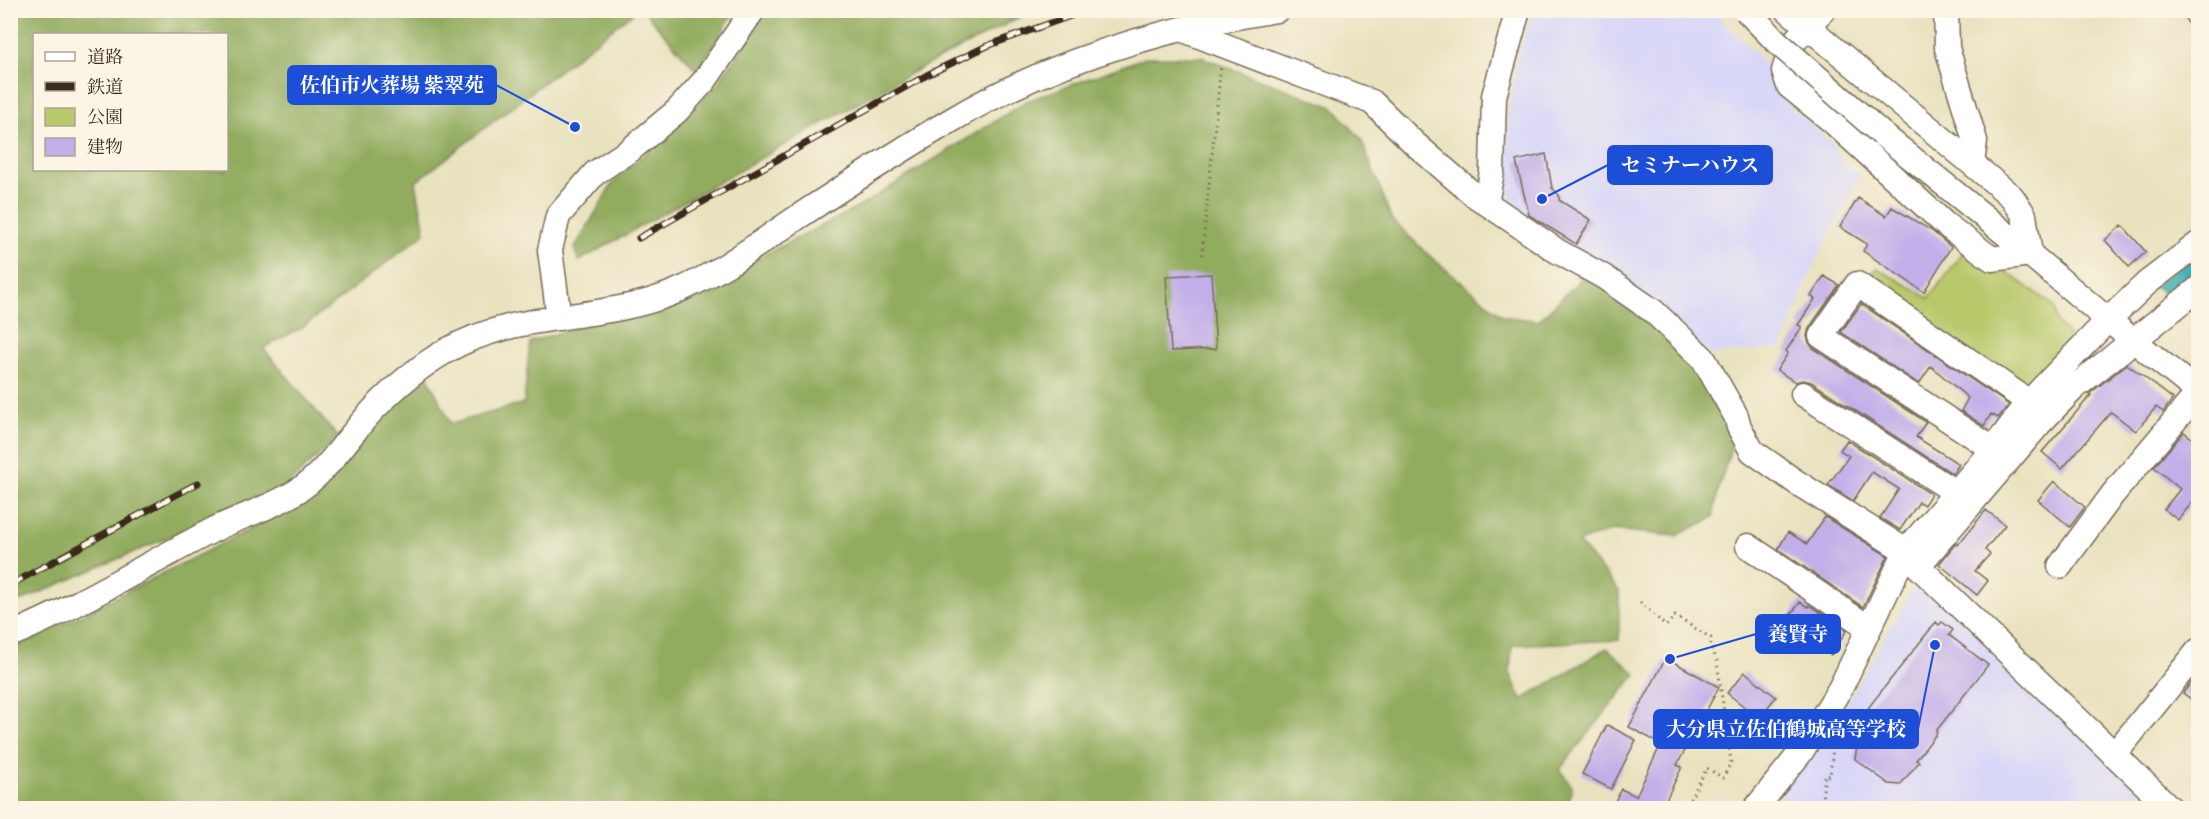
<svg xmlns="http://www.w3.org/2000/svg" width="2209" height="819" viewBox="0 0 2209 819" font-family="'IM FELL Double Pica','Noto Serif JP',serif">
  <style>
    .built { fill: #d8d7f8 }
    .green { fill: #b8c86a; stroke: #7a7944; stroke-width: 1.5 }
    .forest { fill: #92ac5e; stroke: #666b3e; stroke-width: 1.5; fill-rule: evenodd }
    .water { fill: #41b2b8; stroke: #3e6e6b; stroke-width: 1.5 }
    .building { fill: #c2afe9 }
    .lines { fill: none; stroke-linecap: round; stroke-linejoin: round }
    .minor-casing { stroke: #786a56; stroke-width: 27 }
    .path { stroke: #786a56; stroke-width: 3; stroke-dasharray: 1.5 4.5; stroke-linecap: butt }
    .minor { stroke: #fff; stroke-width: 24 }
    .rail-casing { stroke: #3b2a1e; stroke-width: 7 }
    .rail { stroke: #fcf5e5; stroke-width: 4.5; stroke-dasharray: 14; stroke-linecap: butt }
    .minor-bridge-casing { stroke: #786a56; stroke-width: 27; stroke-linecap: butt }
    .minor-bridge { stroke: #fff; stroke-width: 24 }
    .leader { fill: none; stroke: #1d4ed8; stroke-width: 2 }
    .callout-dot { fill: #1d4ed8; stroke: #fcf5e5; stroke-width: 2 }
    .callout { fill: #1d4ed8; stroke: #1d4ed8; stroke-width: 2 }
    .callout-label { font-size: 20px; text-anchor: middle; font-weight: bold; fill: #fff }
  </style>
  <rect width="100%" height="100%" fill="#fcf5e5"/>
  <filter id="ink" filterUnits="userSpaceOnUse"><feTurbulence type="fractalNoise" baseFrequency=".0167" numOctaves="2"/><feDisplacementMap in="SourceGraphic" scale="12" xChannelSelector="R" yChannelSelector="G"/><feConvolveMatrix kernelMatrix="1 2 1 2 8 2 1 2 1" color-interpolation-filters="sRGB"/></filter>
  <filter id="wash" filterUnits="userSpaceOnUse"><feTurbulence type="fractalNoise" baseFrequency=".008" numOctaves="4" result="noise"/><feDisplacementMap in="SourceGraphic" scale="24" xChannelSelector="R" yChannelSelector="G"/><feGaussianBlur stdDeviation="1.35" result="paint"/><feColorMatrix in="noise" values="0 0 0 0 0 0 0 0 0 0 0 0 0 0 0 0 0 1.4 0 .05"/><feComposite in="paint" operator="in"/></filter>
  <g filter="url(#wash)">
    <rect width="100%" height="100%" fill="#e9e2bf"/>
    <!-- built -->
    <path class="built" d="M1535,11H1713L1768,66L1777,95L1833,144L1845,166L1861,174L1814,265L1781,348L1711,354L1511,208L1507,129L1509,106L1518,54L1530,18Z
      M1920,576L2159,808H1775V804L1832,721L1841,714Z"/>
    <!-- green -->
    <path class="green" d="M1963,252L2001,268L2054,306L2057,323L2072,339L2027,391L1865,281L1877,268L1929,298Z"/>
    <!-- forest -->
    <path class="forest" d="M11,11H635L416,182L425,233L303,327L263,348L338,437L285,487L11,605ZM34,34H226V170H34Z
      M644,11H735L697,71Z
      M769,11H1020V17L917,70L579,261L574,249L613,183L712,91Z
      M1147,57H1201L1333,107L1361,139L1392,220L1431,257L1503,316L1538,321L1583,277L1621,294L1693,355L1734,438L1719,487L1713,518L1676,536L1613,530L1578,542L1619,591V640L1512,645L1510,673L1522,700L1607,648L1636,674L1560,769L1572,787L1567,808H11V650L260,524L326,484L360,445L378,415L426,373L451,424L524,403L530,342L626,312L730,272L859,207L1027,101Z"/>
    <!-- water -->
    <path class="water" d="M2198,252V268L2164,293L2155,286Z"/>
    <g id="blocks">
      <!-- building -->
      <path class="building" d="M1546,154L1552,188L1559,195V200L1591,220L1576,244L1529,215L1516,161Z
        M1858,198L1886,216L1892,207L1932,231L1951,247L1924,292L1863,251L1867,244L1840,227Z
        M2122,225L2146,252L2129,267L2105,240Z
        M1211,274L1216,349L1171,351L1166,276Z
        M1824,276L1839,285L1809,328L1807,336L1809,343L1813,348L1926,422L1916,437L1959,464L1953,474L1811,382L1803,380L1795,382L1777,370L1788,353L1786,351L1802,327L1798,325L1815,299L1811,296Z
        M1861,304L2009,405L1998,418L1991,414L1984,426L1961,411L1968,398L1931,366L1919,384L1841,332Z
        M2127,364L2173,399L2163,412L2156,407L2136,431L2111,412L2062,469L2042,452L2091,395L2089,394Z
        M2184,432L2199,444V494L2178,520L2164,509L2180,489L2154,467Z
        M1847,440L1931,494L1924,505L1919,502L1900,530L1880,518L1899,489L1872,472L1853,501L1828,485L1849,456L1840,450Z
        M2054,481L2085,507L2070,527L2038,500Z
        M1986,510L2005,525L1985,550L1990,554L1975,571L1988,581L1977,595L1939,564L1956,543L1958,545Z
        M1825,517L1888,556L1863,607L1778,549L1788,532L1807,544Z
        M1800,602L1808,607L1809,605L1847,630L1831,655L1804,638L1801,642L1781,628Z
        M1936,622L1939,625L1942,622L1953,630L1949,635L1988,665L1936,731L1937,733L1916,760L1919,762L1900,785L1889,784L1855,759L1860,726L1872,711L1868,708Z
        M1666,658L1719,687L1677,765L1682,767L1662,808H1664H1612L1621,789L1636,796L1661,744L1629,727Z
        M1745,672L1776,697L1766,709L1791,726L1779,741L1763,730L1767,725L1727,693Z
        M2199,673V705L2183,693Z
        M1607,725L1636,740L1611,789L1582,774Z"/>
    </g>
  </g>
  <g filter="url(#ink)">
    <use href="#blocks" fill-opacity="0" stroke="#786a56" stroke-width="1.5"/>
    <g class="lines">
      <defs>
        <path id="minor" d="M1788,10L1807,26L2012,197L2024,215L2030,254L1992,259L1946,225L1832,121L1789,86L1784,71L1792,44L1823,10
          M1946,10L1947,48L1975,141L1972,163
          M2195,10L2198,15
          M1181,29L1372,102L1414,143L1473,194L1557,251L1604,277L1653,311L1703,358L1736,416L1739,427L1752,451L1796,482L1906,551L1918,566L2170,808
          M1882,134L2007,235L2108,320L2198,392
          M1486,203L1492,172L1494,96L1518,10
          M559,318L550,250L558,216L595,173L630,150L677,111L705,80L753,10
          M1803,394L1955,492
          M1993,449L1821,336L1857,284L2029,402
          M1748,546L1869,628
          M1918,566L2040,423L2074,388L2198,289
          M2060,566L2113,494L2198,393
          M10,635C82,605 147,564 215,529C241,516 270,508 294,493C328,473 346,438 373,410C394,388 420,366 446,351C516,310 601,323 675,292C720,273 758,244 798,217C848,184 899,151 950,121C1049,61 1164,28 1277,10
          M2114,755L2198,651
          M1756,808L1801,752L1841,687L1906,551L1993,449L2029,402L2108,320L2147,283L2198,244"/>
      </defs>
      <!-- minor casing -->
      <use href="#minor" class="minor-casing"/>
      <!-- path -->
      <path class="path" d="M1202,255L1221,65
        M1640,602L1666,626L1675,616L1711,638V645L1717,661L1731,762L1723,778L1707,768L1687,805L1692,808
        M1821,808L1825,775L1830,776L1834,738"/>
      <!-- minor -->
      <use href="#minor" class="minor"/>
      <defs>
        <path id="rail" d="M639,238L927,75L987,46L1087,10
          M10,585L198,483"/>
      </defs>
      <!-- rail casing -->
      <use href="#rail" class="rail-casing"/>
      <!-- rail -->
      <use href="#rail" class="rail"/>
      <defs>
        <path id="minor-bridge" d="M1746,10L1778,43L1882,134"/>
      </defs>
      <!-- minor-bridge casing -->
      <use href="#minor-bridge" class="minor-bridge-casing"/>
      <!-- minor-bridge -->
      <use href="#minor-bridge" class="minor-bridge"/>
    </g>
  </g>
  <!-- callouts -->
  <path class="leader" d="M575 127L496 85M1542 199L1608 165M1670 659L1756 634M1935 645L1918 729"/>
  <g class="callout-dot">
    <circle cx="575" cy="127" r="6"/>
    <circle cx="1542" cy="199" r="6"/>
    <circle cx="1670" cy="659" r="6"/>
    <circle cx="1935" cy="645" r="6"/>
  </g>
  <g class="callout">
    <rect x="288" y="66" width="208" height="38" rx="6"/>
    <rect x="1608" y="146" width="164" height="38" rx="6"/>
    <rect x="1756" y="615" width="84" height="38" rx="6"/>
    <rect x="1654" y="710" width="264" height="38" rx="6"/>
  </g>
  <g class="callout-label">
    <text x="392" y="92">佐伯市火葬場 紫翠苑</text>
    <text x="1690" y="172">セミナーハウス</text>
    <text x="1798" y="641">養賢寺</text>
    <text x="1786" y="736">大分県立佐伯鶴城高等学校</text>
  </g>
  <!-- margin -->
  <rect width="2209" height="819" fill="none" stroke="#fcf5e5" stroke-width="36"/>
  <!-- legend -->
  <rect x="33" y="33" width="195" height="138" fill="#fcf5e5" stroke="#afa495" stroke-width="1.5"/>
  <rect x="45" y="52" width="30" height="9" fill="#ffffff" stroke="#afa495" stroke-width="1.5"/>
  <text x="87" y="63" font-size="18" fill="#3b2a1e">道路</text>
  <rect x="45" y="82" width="30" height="9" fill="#3b2a1e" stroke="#afa495" stroke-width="1.5"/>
  <text x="87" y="93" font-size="18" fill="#3b2a1e">鉄道</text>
  <rect x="45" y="108" width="30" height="18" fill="#b8c86a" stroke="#afa495" stroke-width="1.5"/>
  <text x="87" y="123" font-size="18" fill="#3b2a1e">公園</text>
  <rect x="45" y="138" width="30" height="18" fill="#c2afe9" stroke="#afa495" stroke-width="1.5"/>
  <text x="87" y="153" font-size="18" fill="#3b2a1e">建物</text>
</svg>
